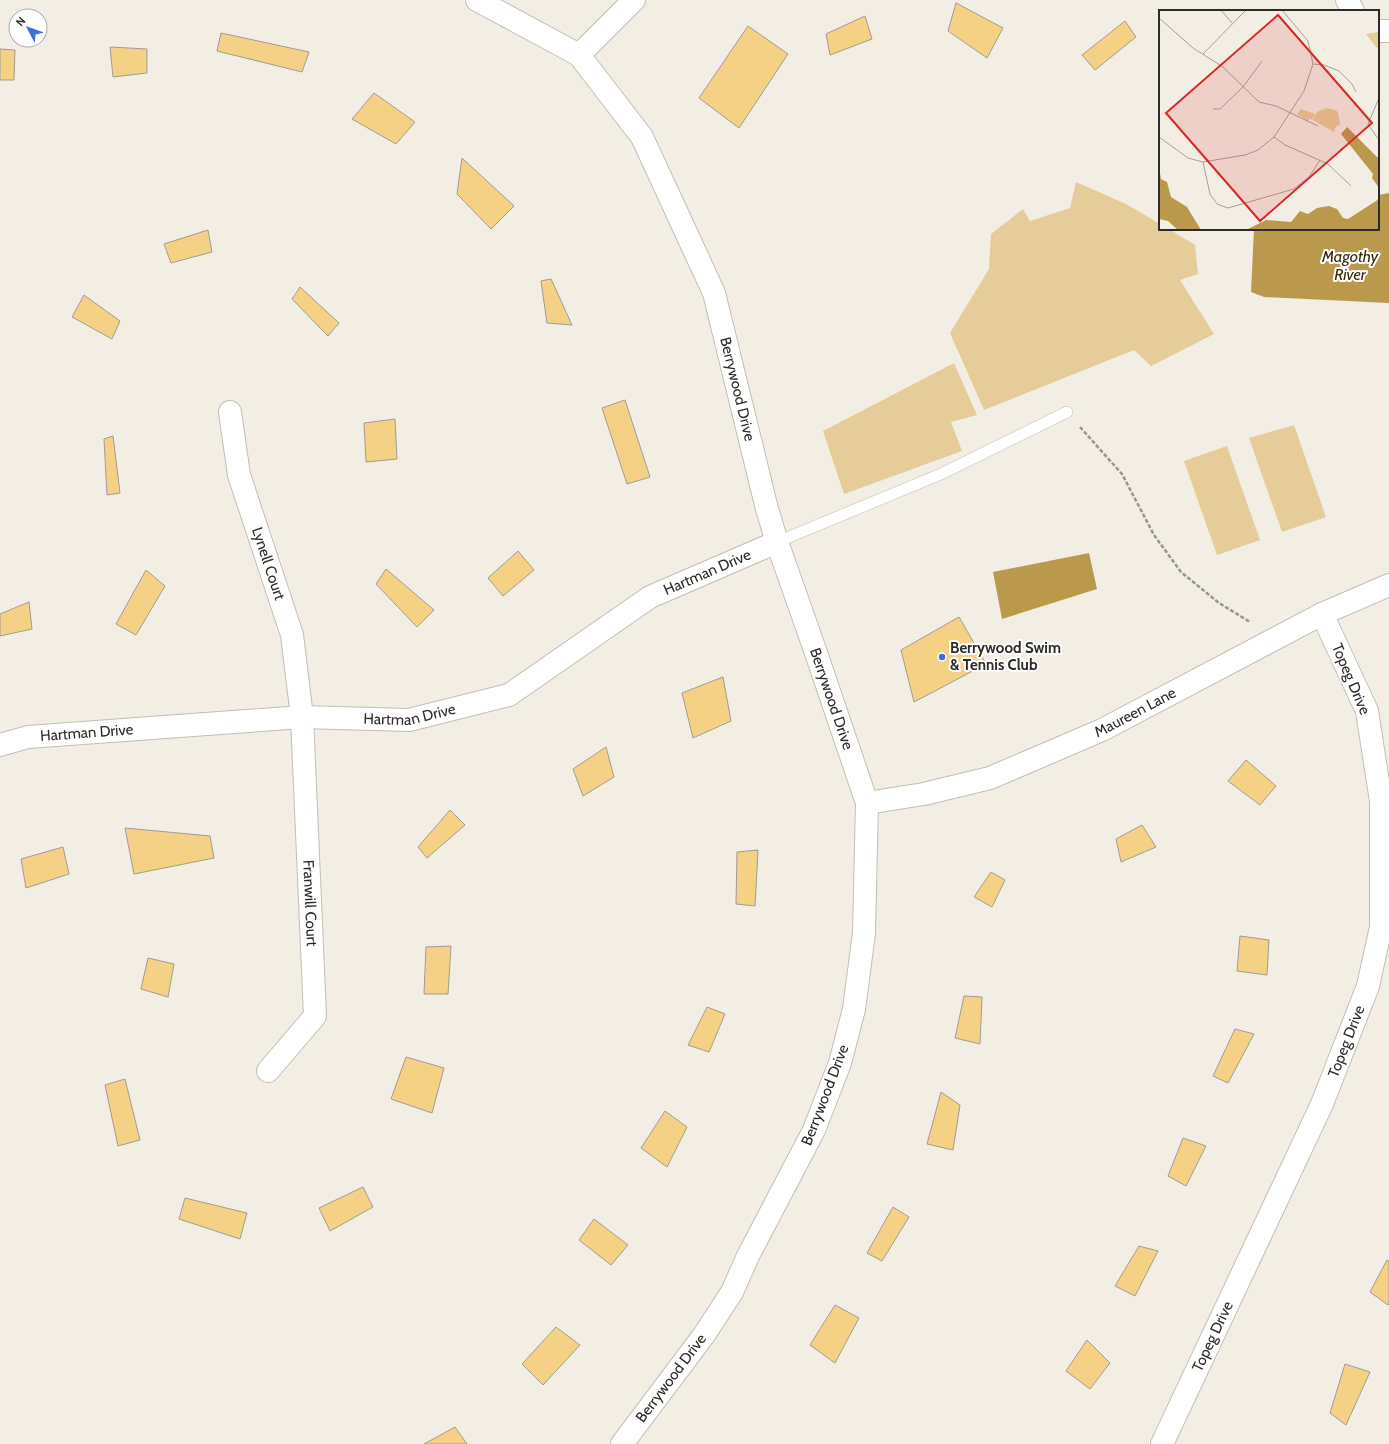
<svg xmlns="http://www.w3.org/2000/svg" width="1389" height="1444" viewBox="0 0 1389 1444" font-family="Cabin,sans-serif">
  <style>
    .green { fill: #e5cc98 }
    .water { fill: #bb994c }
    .building { fill: #f5d185; stroke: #a09b92 }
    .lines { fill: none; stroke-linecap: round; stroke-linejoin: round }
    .lane-casing { stroke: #c2beb4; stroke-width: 12 }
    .street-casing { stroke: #c2beb4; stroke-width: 24 }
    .path { stroke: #99958e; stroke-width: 2.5; stroke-dasharray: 4 2; stroke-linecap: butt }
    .lane { stroke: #fff; stroke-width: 11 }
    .street { stroke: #fff; stroke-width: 22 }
    .poi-dot { fill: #426bdd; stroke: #fff; stroke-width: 1.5 }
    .labels { text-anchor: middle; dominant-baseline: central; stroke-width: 4; stroke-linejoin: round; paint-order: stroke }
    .street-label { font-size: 15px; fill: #2d2b27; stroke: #fff }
    .poi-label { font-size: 15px; font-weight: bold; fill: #2d2b27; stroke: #fff; text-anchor: start }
    .water-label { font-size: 16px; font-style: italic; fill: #362805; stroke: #fff }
    .inset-road { fill: none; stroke: #a4a098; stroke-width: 1 }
    .view { fill: #d62828; fill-opacity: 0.15; stroke: #d62828; stroke-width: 2 }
    .inset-edge { fill: none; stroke: #2d2b27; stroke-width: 2 }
  </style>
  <rect width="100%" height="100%" fill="#f3eee4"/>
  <!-- green -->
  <path class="green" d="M1076,182L1126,204L1160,224V229H1169L1195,245L1198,274L1180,280L1214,334L1151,366L1134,350L984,410L950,333L989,269L991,234L1023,209L1030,221L1070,208Z
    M954,363L977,415L951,422L962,451L844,494L823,431Z
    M1294,425L1326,517L1282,532L1249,438Z
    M1227,446L1260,540L1217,555L1184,461Z"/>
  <!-- water -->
  <path class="water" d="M1389,193V303L1264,297L1251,292L1254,229H1378V195Z
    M1089,553L1097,589L1002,619L993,572Z"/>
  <!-- building -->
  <path class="building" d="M956,3L1003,28L987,58L948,31Z
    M865,16L872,39L830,55L826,34Z
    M1125,21L1136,37L1095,70L1082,55Z
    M748,26L788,54L739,128L699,98Z
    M221,33L309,52L302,72L217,51Z
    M110,47L147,49V73L113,77Z
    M0,49L15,50L14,80H0Z
    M374,93L415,122L396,144L352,119Z
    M462,158L514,206L491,229L457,194Z
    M208,230L212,252L171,263L164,244Z
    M551,279L572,325L547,323L541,281Z
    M300,287L339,323L328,336L292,299Z
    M84,295L120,321L112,339L72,317Z
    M625,400L650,477L627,484L602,408Z
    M395,419L397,459L366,462L364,423Z
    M113,436L120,493L107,495L104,439Z
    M518,551L534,570L503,596L488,578Z
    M386,569L434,610L417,627L376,584Z
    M146,570L165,586L136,635L116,624Z
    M29,602L32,629L0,636V614Z
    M959,617L986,664L914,702L901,650Z
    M723,677L731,721L693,738L682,693Z
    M606,747L614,777L583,796L573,769Z
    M1246,760L1276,786L1260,805L1228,781Z
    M450,810L465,825L427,858L418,847Z
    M1142,825L1156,847L1121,862L1116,839Z
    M125,828L210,836L214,858L134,874Z
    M63,847L69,874L26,888L21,859Z
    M758,850L755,906L736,904L737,852Z
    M991,872L1005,880L992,907L974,897Z
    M1240,936L1269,940L1267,975L1237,971Z
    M451,946L448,994H424L426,947Z
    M148,958L174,964L168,997L141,989Z
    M964,996L982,997L980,1044L955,1038Z
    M707,1007L725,1014L709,1052L688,1045Z
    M1235,1029L1254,1034L1228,1083L1213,1076Z
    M406,1057L444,1068L432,1113L391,1099Z
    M125,1079L140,1140L118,1146L105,1085Z
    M941,1092L960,1105L953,1150L927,1144Z
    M665,1111L687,1127L667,1167L641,1148Z
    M1183,1138L1206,1146L1186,1186L1168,1176Z
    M363,1187L373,1207L330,1231L319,1208Z
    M185,1198L247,1213L240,1239L179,1219Z
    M893,1207L909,1217L882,1261L867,1253Z
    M594,1219L628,1245L611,1265L579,1240Z
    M1139,1246L1158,1251L1135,1296L1115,1286Z
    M1387,1260L1389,1261V1304L1388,1305L1370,1292Z
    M835,1305L859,1318L835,1363L810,1345Z
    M556,1327L580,1345L543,1385L522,1364Z
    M1087,1340L1110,1363L1090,1389L1066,1371Z
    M1345,1364L1370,1372L1346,1425L1330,1413Z
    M455,1427L467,1444H424Z"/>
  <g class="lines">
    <defs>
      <path id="lane" d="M777,542L941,474L1067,412"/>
      <g id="street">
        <path id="s1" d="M477,0L579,55L642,137L714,293L767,509L777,542L815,650L867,803L864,933L854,1009L840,1063L814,1130L748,1256L732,1292L704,1335L622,1444"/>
        <path d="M1347,0L1353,11"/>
        <path d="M1378,31H1389"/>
        <path d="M579,55L634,0"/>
        <path id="s2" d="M230,412L239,475L292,635L302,717L315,1016L268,1071"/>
        <path id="s3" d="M0,745L28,737L302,717L409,720L509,695L650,597L777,542"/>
        <path id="s4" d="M867,803L924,794L990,778L1102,730L1322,614L1389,585"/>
        <path id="s5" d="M1162,1444L1322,1104L1368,986L1381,927V801L1367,711L1322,614"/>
      </g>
    </defs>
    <!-- lane casing -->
    <use href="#lane" class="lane-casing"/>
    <!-- street casing -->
    <use href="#street" class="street-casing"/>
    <!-- path -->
    <path class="path" d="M1080,427L1122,474L1154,535L1181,572L1219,603L1250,622"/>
    <!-- lane -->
    <use href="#lane" class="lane"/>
    <!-- street -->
    <use href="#street" class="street"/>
  </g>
  <!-- markers -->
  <circle class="poi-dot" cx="942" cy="657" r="4"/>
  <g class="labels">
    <!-- street labels -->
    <g class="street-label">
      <text stroke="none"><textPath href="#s1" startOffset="490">Berrywood Drive</textPath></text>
      <text stroke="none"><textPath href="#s2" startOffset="157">Lynell Court</textPath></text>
      <text stroke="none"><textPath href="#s3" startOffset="748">Hartman Drive</textPath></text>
      <text transform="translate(1351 679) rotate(67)">Topeg Drive</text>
      <text stroke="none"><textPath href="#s1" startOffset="814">Berrywood Drive</textPath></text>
      <text stroke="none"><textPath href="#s4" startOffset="285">Maureen Lane</textPath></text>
      <text stroke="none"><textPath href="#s3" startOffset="412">Hartman Drive</textPath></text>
      <text stroke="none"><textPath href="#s3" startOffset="88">Hartman Drive</textPath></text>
      <text stroke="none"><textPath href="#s2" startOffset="501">Franwill Court</textPath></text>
      <text stroke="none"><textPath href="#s5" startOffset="443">Topeg Drive</textPath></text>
      <text transform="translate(825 1095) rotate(-69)">Berrywood Drive</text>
      <text stroke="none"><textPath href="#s5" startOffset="119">Topeg Drive</textPath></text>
      <text transform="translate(671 1378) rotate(-53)">Berrywood Drive</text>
    </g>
    <!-- poi labels -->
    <g class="poi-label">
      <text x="950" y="648">Berrywood Swim<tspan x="950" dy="17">&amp; Tennis Club</tspan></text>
    </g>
    <!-- water labels -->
    <g class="water-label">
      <text x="1350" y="256">Magothy<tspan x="1350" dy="18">River</tspan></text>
    </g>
  </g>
  <!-- overview -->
  <g transform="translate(1159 10)">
    <rect width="220" height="220" fill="#f3eee4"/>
    <path d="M220,22V37L218,38L207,24ZM168,98L178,101L180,107L181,115L177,116L175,122L154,110L158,102ZM142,99L156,104L153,110L151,108L149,111L138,104Z" fill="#e5cc98"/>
    <path d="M188,117L220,149V178L213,168L214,164L182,124ZM0,158L2,169L8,172L12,187L28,197L42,220H19L9,211L0,209ZM220,189V220H87L107,210L132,212L141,201L149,204L158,198L170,196L178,199L184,208L189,209Z" fill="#bb994c"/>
    <path class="inset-road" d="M62,0L73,13M0,8L34,38L64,57L100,92L117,96L159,116M44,44L87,0M154,54L165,55L180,61L193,74L197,82M220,88L209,114L220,130M54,99H61L84,77L103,51M0,127L29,148L44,152L86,145L99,140L115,127L145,81L154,54L149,31L123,0M115,127L126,135L169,154L192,176M44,152L51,184L58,194L69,198L135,179L150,167L161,150"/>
    <path class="view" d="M119,5L213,113L101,211L7,103Z"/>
    <rect width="220" height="220" class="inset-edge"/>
  </g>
  <!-- north arrow -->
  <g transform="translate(28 28) rotate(311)"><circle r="19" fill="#ffffff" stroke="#abaaa9"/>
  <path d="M0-3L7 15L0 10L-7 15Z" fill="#426bdd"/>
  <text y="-6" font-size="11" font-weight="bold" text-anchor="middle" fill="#2d2b27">N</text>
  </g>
</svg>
